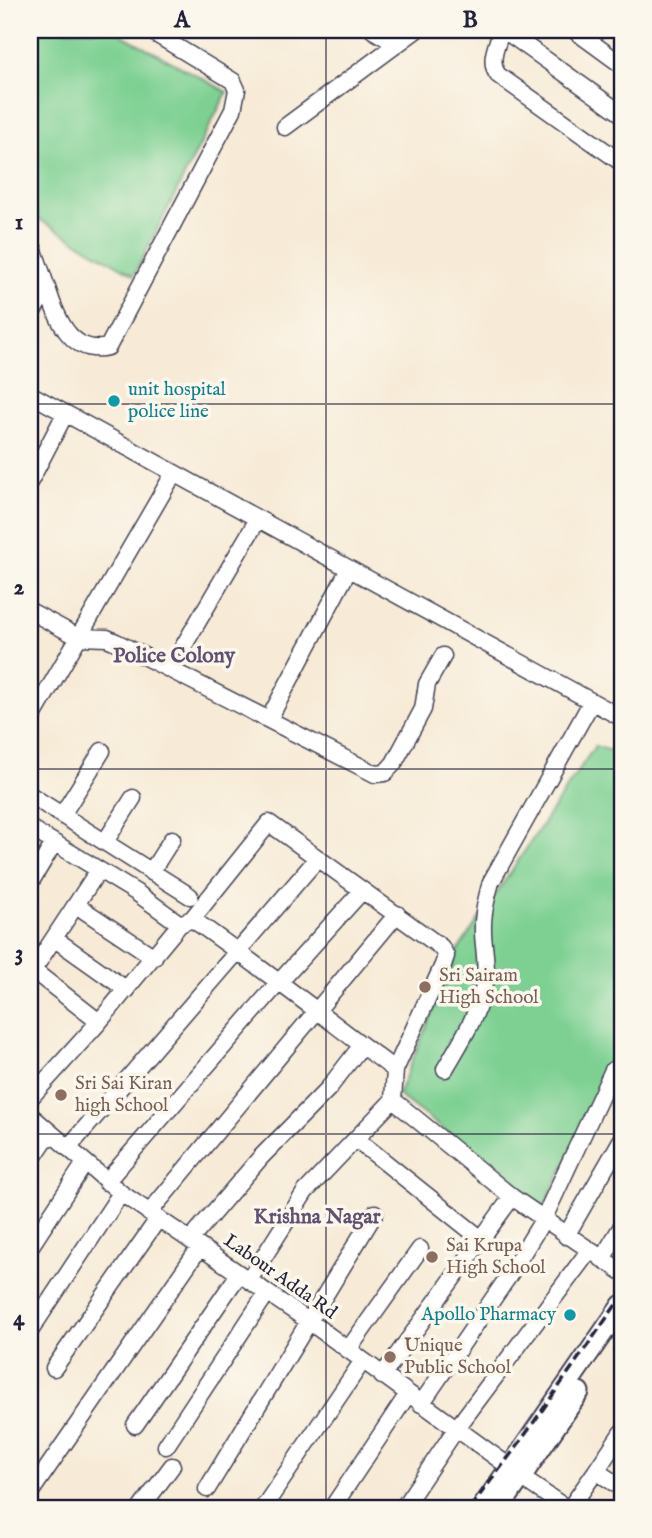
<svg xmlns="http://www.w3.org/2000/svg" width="652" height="1538" viewBox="0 0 652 1538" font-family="'IM FELL English',serif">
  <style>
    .green { fill: #7dd092; stroke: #507966; stroke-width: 2 }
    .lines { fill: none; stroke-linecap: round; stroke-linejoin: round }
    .minor-casing { stroke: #424052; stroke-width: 19 }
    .major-casing { stroke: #424052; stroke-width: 23 }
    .minor { stroke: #fff; stroke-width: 16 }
    .major { stroke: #fff; stroke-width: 19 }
    .rail { stroke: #22223b; stroke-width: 3.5; stroke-dasharray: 10 5; stroke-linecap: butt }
    .grid { fill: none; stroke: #22223b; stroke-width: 2; stroke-opacity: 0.55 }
    .culture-dot { fill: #0f9aa8; stroke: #fbf7ec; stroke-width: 2.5 }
    .education-dot { fill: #8d6e63; stroke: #fbf7ec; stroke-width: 2.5 }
    .labels { text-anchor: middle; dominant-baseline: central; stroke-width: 7; stroke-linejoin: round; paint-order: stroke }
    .culture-label { font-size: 19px; fill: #0d838f; stroke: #fbf7ec; text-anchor: start }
    .education-label { font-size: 19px; fill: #785e54; stroke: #fbf7ec; text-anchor: start }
    .street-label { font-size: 19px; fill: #22223b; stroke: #fbf7ec }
    .neighbourhood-label { font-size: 21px; font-weight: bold; fill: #605173; stroke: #fbf7ec }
    .neatline { fill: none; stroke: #22223b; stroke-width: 2.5 }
    .grid-label { font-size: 23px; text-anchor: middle; font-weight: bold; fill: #22223b }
  </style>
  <rect width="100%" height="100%" fill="#fbf7ec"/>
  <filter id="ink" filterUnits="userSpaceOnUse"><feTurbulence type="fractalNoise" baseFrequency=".0143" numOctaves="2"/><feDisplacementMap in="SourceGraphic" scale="14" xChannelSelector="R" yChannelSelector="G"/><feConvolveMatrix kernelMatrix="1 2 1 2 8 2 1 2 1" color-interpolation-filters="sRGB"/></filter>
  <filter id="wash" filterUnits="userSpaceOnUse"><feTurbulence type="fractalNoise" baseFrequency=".00686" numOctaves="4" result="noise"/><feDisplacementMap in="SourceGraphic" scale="28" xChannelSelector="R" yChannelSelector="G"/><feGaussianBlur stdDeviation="1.57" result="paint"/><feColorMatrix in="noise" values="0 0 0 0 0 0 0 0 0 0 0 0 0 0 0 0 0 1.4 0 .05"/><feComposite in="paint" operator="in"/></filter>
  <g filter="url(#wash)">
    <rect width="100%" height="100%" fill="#f7ead6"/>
    <!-- green -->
    <path class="green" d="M30,30H113L227,92L134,275L30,214Z
      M595,746L622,754V1072L613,1070L544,1206L398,1095L457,952Z"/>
  </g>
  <g filter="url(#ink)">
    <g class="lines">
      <defs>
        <path id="minor" d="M373,30L395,43
          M502,30C497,44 488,62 498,75L622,163
          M504,30L622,114
          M574,30L622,65
          M285,127L416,30
          M30,239L47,288L30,316
          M47,288C56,316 70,356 108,347L233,110L237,90L233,81L149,30
          M30,394L622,718
          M30,481L65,414
          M30,611L78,637L107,638L116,642L375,774L385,773L394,763L423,709L427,684L443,656
          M183,647L258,519
          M269,719L349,569
          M30,721L174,473
          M30,795L190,896
          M62,815L102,751
          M30,828L137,893L180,924
          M105,842L133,798
          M151,872L172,839
          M30,883L54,843
          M76,905L154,957
          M192,919L269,823L441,947L446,956L443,965L395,1070
          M55,939L127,990
          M30,968L99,1022
          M33,970L98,871
          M445,1069C460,1043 478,1016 484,985C489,965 482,945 483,925C483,911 487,896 491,882L591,703
          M30,1098L99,1022L180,924L192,919C261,967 327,1019 395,1070L393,1100L512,1197L622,1272
          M30,1115L121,1193L310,1322L511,1468
          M356,1139L480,1238
          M68,1148L318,858
          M30,1162L50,1132
          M106,1182L274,988L362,891
          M149,1213L397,914
          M566,1236L622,1139
          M190,1240L261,1157L328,1089L362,1045
          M30,1247L85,1163
          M602,1259L622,1226
          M249,1280L305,1192L393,1100
          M30,1331L121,1193
          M620,1331L622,1332
          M348,1350L420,1249
          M54,1368L158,1219
          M382,1376L512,1197
          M421,1404L508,1277L543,1220L613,1070
          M135,1425L239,1274
          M622,1432L596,1471L622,1488
          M166,1446L267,1293
          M522,1478L566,1508
          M207,1489L375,1213
          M30,1493L200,1247
          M141,1508L172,1466
          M263,1508L362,1362
          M332,1508L408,1394
          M403,1508L456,1429L589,1251
          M570,1508L596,1471"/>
        <path id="major" d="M482,1508L622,1305
          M500,1508L579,1392"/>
      </defs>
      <!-- minor casing -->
      <use href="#minor" class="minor-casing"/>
      <!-- major casing -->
      <use href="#major" class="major-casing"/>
      <!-- minor -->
      <use href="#minor" class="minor"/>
      <!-- major -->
      <use href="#major" class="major"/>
      <!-- rail -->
      <path class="rail" d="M470,1508L520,1442L622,1296"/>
    </g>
  </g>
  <!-- grid -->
  <path class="grid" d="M326,30V1508M30,404H622M30,769H622M30,1134H622"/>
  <!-- markers -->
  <g class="culture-dot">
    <circle cx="114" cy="401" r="7"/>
    <circle cx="570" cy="1315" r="7"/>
  </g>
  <g class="education-dot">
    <circle cx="425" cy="987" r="7"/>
    <circle cx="61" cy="1095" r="7"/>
    <circle cx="432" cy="1257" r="7"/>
    <circle cx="390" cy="1357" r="7"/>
  </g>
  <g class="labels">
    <!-- culture labels -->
    <g class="culture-label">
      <text x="128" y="390">unit hospital<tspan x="128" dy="22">police line</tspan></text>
      <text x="556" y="1315" text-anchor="end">Apollo Pharmacy</text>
    </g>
    <!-- education labels -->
    <g class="education-label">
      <text x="439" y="976">Sri Sairam<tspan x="439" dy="22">High School</tspan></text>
      <text x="75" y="1084">Sri Sai Kiran<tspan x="75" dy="22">high School</tspan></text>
      <text x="446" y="1246">Sai Krupa<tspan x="446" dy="22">High School</tspan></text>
      <text x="404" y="1346">Unique<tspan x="404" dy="22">Public School</tspan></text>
    </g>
    <!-- street labels -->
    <g class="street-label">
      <text transform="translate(280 1277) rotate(35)">Labour Adda Rd</text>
    </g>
    <!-- neighbourhood labels -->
    <g class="neighbourhood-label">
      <text x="174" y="656">Police Colony</text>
      <text x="317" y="1217">Krishna Nagar</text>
    </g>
  </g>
  <!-- margin -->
  <rect width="652" height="1538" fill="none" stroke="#fbf7ec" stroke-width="77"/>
  <rect x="38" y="38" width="576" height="1462" class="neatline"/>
  <g class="grid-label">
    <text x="182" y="27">A</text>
    <text x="470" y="27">B</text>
    <text x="19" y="229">1</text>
    <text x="19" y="594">2</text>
    <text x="19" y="960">3</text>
    <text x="19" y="1325">4</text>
  </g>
</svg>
